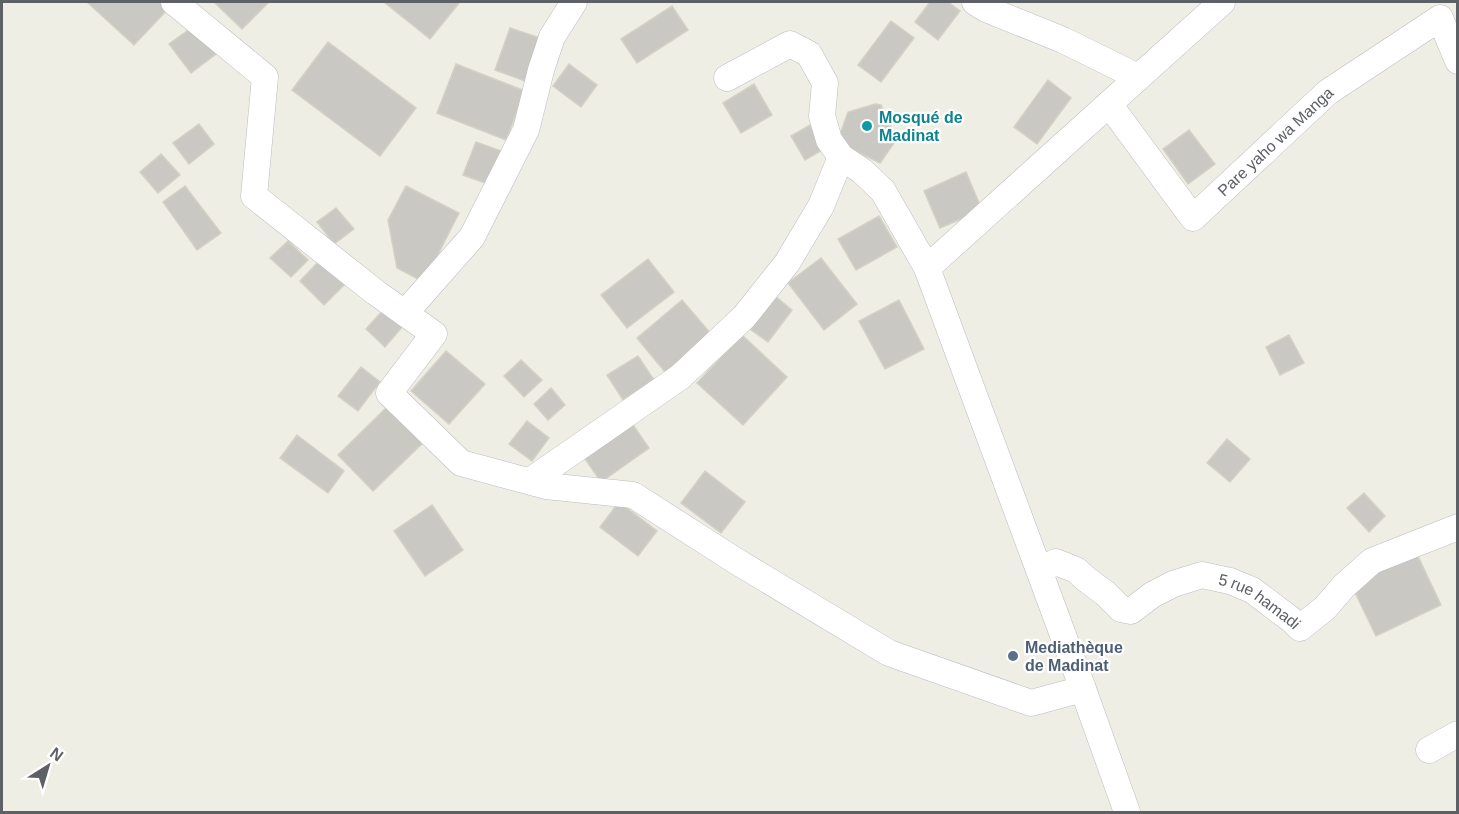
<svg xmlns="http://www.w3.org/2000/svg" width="1459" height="814" viewBox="0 0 1459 814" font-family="Arial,sans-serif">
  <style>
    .building { fill: #cac8c2; stroke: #d4d1c4; stroke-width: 1.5 }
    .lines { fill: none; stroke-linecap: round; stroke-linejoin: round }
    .street-casing { stroke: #babcc1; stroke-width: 27 }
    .street { stroke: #fff; stroke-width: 26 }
    .culture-dot { fill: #0f9aa8; stroke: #fff; stroke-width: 2 }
    .service-dot { fill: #5c6f8a; stroke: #fff; stroke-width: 2 }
    .labels { text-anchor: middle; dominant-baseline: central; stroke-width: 4.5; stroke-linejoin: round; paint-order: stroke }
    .culture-label { font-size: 16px; font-weight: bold; fill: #0d838f; stroke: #fff; text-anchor: start }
    .street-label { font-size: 16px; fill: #5d6065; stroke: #fff }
    .service-label { font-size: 16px; font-weight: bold; fill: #4e5e75; stroke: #fff; text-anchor: start }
  </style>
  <rect width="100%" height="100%" fill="#efeee5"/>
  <!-- building -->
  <path class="building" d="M87,2H161L168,9L134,45Z
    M214,2H269L242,29Z
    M384,2H460L430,39Z
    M930,2H948L960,11L938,40L915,22Z
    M672,6L688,30L637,63L621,39Z
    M891,21L914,38L881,82L858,65Z
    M194,26L216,54L191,73L169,44Z
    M510,28L540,38L525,81L495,70Z
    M328,42L416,108L380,156L292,90Z
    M456,64L525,91L506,140L437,113Z
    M569,64L597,85L581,107L553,86Z
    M1048,80L1071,98L1037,144L1014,127Z
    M754,84L772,115L741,133L723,103Z
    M875,104L881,105L897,139L880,163L837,142L848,112Z
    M199,124L214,144L189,164L173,143Z
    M810,125L824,149L805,160L791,136Z
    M1189,130L1215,164L1188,184L1163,149Z
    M476,142L501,151L488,184L463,175Z
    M161,154L180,175L158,193L140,172Z
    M966,172L982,210L940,228L924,191Z
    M185,186L221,233L197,250L163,202Z
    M406,186L459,213L424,282L397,268L388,220Z
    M336,208L354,229L334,244L317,222Z
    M879,216L897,247L856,270L838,239Z
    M288,241L308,260L291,277L270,258Z
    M821,258L857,304L824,330L788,283Z
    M648,259L674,292L627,328L601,295Z
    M320,260L345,284L324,305L300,281Z
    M775,296L792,310L768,342L750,329Z
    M682,300L711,334L665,372L637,338Z
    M899,300L924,349L885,369L859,321Z
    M384,309L403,326L385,347L366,329Z
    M742,335L787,377L743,425L697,383Z
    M1289,335L1304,363L1280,375L1266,347Z
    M446,351L485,384L449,424L411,391Z
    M638,356L654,380L623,400L607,375Z
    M521,360L542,380L524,397L504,376Z
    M361,367L380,382L358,411L338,396Z
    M551,388L565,405L548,420L534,404Z
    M389,405L424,442L373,491L338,455Z
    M527,421L549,438L532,461L509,444Z
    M631,422L649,448L601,482L583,456Z
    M297,435L344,471L328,493L280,458Z
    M1227,439L1250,459L1230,482L1207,463Z
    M705,471L745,502L721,533L681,503Z
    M1364,493L1385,516L1369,532L1347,508Z
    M619,502L657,531L638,556L600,527Z
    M432,505L463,550L425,576L394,531Z
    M1415,550L1441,605L1376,636L1350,582Z"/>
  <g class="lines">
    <defs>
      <g id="street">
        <path d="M174,2L265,77L254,196L375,292L434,334L389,393L461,463L546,486L633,495L736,561L889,653L1031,703L1083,689"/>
        <path d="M975,2L986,9L1063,40L1138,77"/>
        <path d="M727,78L790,44L809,54L825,83L822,116L829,140L841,157L862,171L883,191L927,268L1083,689L1127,812"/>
        <path id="s1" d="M1109,104L1193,218L1328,92L1440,18L1458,61"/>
        <path d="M927,268L1222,2"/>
        <path d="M405,313L472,237L526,130L541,70L552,37L574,2"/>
        <path d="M530,481L680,377L744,317L787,263L821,206L841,157"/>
        <path id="s2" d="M1038,566H1048L1056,562L1076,570L1086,579L1106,594L1121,609L1131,611L1152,595L1173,584L1202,575L1230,581L1252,590L1293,621L1300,628L1325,608L1344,586L1372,561L1458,527"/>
        <path d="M1429,750L1458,734"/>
      </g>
    </defs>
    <!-- street casing -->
    <use href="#street" class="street-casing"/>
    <!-- street -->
    <use href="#street" class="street"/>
  </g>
  <!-- markers -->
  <circle class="culture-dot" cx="867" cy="126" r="6"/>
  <circle class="service-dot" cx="1013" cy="656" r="6"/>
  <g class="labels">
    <!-- culture labels -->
    <g class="culture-label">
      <text x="879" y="117">Mosqué de<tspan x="879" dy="18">Madinat</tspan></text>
    </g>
    <!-- street labels -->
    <g class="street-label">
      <text stroke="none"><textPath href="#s1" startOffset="254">Pare yaho wa Manga</textPath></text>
      <text stroke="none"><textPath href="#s2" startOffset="255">5 rue hamadi</textPath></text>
    </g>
    <!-- service labels -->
    <g class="service-label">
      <text x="1025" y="647">Mediathèque<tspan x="1025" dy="18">de Madinat</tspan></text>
    </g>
  </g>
  <!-- border -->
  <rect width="1459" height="814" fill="none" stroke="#5d6065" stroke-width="6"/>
  <!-- north arrow -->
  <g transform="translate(48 766) rotate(37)" stroke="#ffffff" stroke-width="4.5" paint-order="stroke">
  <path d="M0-4.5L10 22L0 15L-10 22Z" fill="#5d6065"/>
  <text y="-9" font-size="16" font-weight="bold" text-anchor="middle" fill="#5d6065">N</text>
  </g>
</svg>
